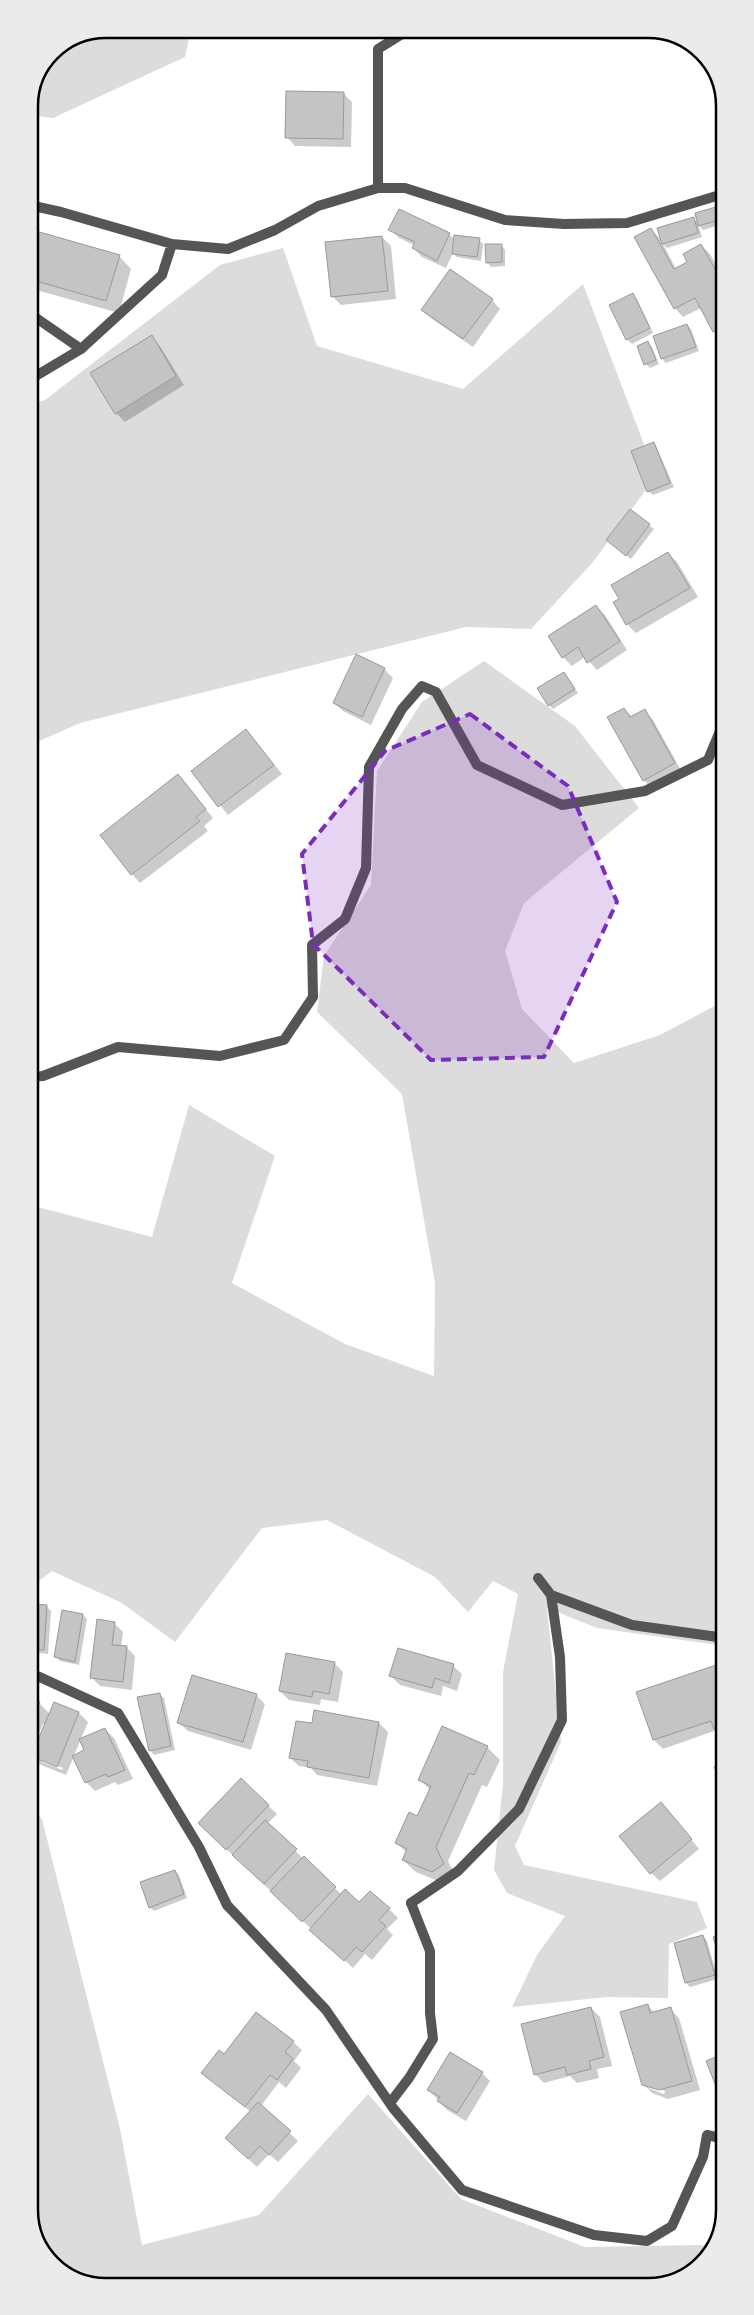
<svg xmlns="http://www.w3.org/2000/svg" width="754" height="2315" viewBox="0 0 754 2315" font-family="Manrope,sans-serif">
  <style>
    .green { fill: #dcdcdc }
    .shadow { fill: #0003; fill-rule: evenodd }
    .building { fill: #c4c4c4; stroke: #999 }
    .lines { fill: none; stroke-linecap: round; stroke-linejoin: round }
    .service { stroke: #555; stroke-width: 10 }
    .minor { stroke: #555; stroke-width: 10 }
    .marked { fill: #7b2cbf; fill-opacity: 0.2; stroke: #7b2cbf; stroke-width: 4; stroke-dasharray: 10 6; stroke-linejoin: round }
    .rim { fill: none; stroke: #000; stroke-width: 2.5 }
  </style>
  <rect width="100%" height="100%" fill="#fff"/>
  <!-- green -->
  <path class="green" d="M105,29H191L185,57L53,118L29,115V101L51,51Z
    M283,248L317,346L463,389L583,284L656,476L593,562L531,629L466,627L80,723L30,745L29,405L45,400L220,265Z
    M484,661L575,726L639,808L524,903L505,951L522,1009L574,1063L660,1035L724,1001L725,1646L597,1628L547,1608L561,1742L515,1846L524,1865L697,1902L707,1928L669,1944L668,1998L606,1997L512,2007L537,1955L565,1916L507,1893L494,1870L503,1784V1672L518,1594L493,1581L468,1612L435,1577L327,1520L262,1528L175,1642L122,1603L52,1571L31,1587L30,1205L152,1237L189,1105L275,1156L232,1283L345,1344L434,1376L435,1283L402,1094L317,1012L324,956L371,885L377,771L422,702Z
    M31,1808L42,1819L120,2129L142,2245L259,2215L368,2094L461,2199L585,2247L700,2245L713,2246L709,2256L668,2284L100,2286L55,2267L31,2229Z"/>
  <!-- shadow -->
  <path class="shadow" d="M517,29H547L526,38Z
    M344,94L352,102L351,147L295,146L287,137Z
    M723,206V224L703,230L698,224L702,237L667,248L663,244L676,269L689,262L701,245L710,254L723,278V340L714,332L701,308L683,317L675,308L651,229L662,241L693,219L699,224Z
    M390,229L449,234L455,240H479L483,244L481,261L457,257L453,253L446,268L422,257L413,248L414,245L399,238Z
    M29,230L119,256L131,269L119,313L29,288Z
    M382,237L391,246L396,299L341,305L332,296Z
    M501,245L505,250V266L491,267L487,262Z
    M633,295L637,299L653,333L632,344L627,339Z
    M492,300L500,309L473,347L431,318L423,310Z
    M687,325L691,329L699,351L666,363L662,359L654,337Z
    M151,337L160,346L184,385L125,422L116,413Z
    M648,343L652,347L659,364L650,368L646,364Z
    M653,444L657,448L674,487L653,495L648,491Z
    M630,511L654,529L631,559L607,540Z
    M668,553L677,562L698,597L636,633L627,624Z
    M596,606L605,615L627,650L597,670L585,657L572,666L563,657Z
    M384,669L393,678L371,725L343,711L334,703Z
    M564,673L578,693L553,709L549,705Z
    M624,709L633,718L645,711L653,720L682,772L652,789L644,780Z
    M246,730L282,774L228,815L192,771Z
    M178,775L213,818L204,826L208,831L140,883L132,874Z
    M30,915L36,933L30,935Z
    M30,1030L37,1057L30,1059Z
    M36,1606L47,1607L51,1611L48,1654L31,1652V1612L35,1613Z
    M83,1615L87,1619L79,1665L60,1661L56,1657Z
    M114,1623L123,1632L121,1647L127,1648L135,1656L132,1690L100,1686L91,1677Z
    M334,1663L343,1672L338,1702L321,1699L320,1705L289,1700L280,1691Z
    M719,1665L725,1671V1736L717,1730L663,1749L654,1740L638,1693Z
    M453,1666L462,1674L457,1691L443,1686L441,1696L400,1685L391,1676Z
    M159,1694L164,1698L175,1750L154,1755L150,1750Z
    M256,1695L265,1704L251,1750L188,1731L179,1723Z
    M31,1700L40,1704L50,1714L54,1703L79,1713L88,1722L66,1775L41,1765L33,1756L46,1724H43L31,1753ZM42,1759L63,1768L62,1770L42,1762Z
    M315,1712L379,1723L388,1732L377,1786L317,1775L311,1768L299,1766L290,1758L313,1725Z
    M105,1729L114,1738L133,1779L118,1785L115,1782L95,1791L86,1782L85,1751Z
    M487,1747L500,1760L487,1787L482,1785L448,1861L456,1877L445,1884L416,1872L403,1860L407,1853L396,1842L418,1817L430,1790L419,1779Z
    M241,1780L277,1814L267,1824L342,1895L359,1904L389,1909L398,1918L387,1929L393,1935L372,1960L365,1954L353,1968L208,1832Z
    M669,1812L699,1849L660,1881L651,1873Z
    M175,1871L179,1875L187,1898L154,1911L150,1907Z
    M703,1936L707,1941L718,1979L690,1987L686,1983Z
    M647,2005L655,2013L670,2009L679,2018L700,2090L668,2099L652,2093L643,2084ZM648,2085L665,2091L664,2094L648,2088Z
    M591,2008L600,2017L612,2066L597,2069L599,2078L577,2083L570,2076L544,2083L535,2074Z
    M293,2042L302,2050L294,2061L301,2068L286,2088L279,2082L261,2106L298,2141L278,2162L269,2154L257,2167L235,2147L251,2112L202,2073L224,2056Z
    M482,2073L490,2081L466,2121L447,2110L429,2090Z"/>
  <!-- building -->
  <path class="building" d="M286,91L344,92L343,139L285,138Z
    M723,205V219L698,226L695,213Z
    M399,209L450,233L437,261L412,248L415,242L388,230Z
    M694,217L698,233L662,244L657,228Z
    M651,228L674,269L687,262L683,254L701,244L723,284V327L713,332L695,298L674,309L634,237Z
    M29,229L120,255L106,301L29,279Z
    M454,235L480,238L477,257L452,254Z
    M382,236L388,291L331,297L325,242Z
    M485,244H502V262L486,263Z
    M450,269L493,299L463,339L421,310Z
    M633,293L650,328L626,340L609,305Z
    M687,324L696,347L661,359L653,336Z
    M152,335L176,376L115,414L90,373Z
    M648,341L656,360L644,365L637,346Z
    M654,442L670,483L647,492L631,451Z
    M630,509L650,524L626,556L606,540Z
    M668,552L690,588L626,625L613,602L619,599L611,585Z
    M596,605L620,641L587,663L578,647L562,658L548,636Z
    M356,654L385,668L362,717L333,703Z
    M564,672L575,689L548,706L537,688Z
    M624,708L630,717L645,709L675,763L643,781L607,717Z
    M246,729L274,765L218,807L191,771Z
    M178,774L206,809L196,817L200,821L131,875L100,835Z
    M35,1604L47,1605L44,1650L31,1649V1611H34Z
    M62,1610L83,1614L75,1662L54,1657Z
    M97,1619L115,1622L112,1645L127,1646L123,1682L90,1678Z
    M398,1648L454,1664L449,1683L435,1678L432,1688L389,1676Z
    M286,1653L335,1662L329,1694L313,1691L312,1697L279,1691Z
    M719,1664L725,1679V1725L714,1729L711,1721L653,1740L636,1692Z
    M192,1675L257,1694L243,1742L177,1723Z
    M160,1693L171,1746L149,1751L137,1697Z
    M31,1698L40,1702L31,1725Z
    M54,1702L79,1712L57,1767L31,1756Z
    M314,1710L379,1722L369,1778L307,1767L308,1761L289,1758L296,1721L312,1723Z
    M442,1726L488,1746L474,1775L469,1773L436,1847L444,1864L432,1872L402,1860L407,1849L395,1843L409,1812L417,1816L431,1786L418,1780Z
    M105,1728L125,1770L108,1777L106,1774L85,1783L72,1756L84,1750L79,1739Z
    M725,1761V1788L714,1767Z
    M241,1778L269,1805L226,1850L198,1823Z
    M661,1802L692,1839L650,1874L619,1836Z
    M265,1820L297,1849L264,1884L232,1855Z
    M304,1856L336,1887L302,1922L270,1891Z
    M175,1870L184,1894L149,1908L140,1882Z
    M345,1889L359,1902L370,1891L390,1908L379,1920L386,1926L362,1952L356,1947L344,1961L309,1930Z
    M725,1934V1973L713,1937Z
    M703,1935L715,1975L685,1983L674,1943Z
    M648,2004L650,2013L671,2007L692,2081L659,2090L642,2085L620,2012Z
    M591,2007L604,2057L589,2061L591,2069L567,2075L565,2067L534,2075L521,2024Z
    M256,2012L294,2041L285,2052L293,2059L277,2080L270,2075L245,2107L201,2073L219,2050L224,2054Z
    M450,2052L483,2072L457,2113L437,2101L440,2097L427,2090Z
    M725,2053V2098L721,2099L706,2061Z
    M258,2102L291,2131L269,2155L260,2146L248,2159L225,2138Z"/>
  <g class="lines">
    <!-- service -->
    <path class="service" d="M378,188V49L410,29
      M29,313L81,349
      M30,1077L43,1076L118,1047L220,1056L284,1040L313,997L312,945L345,919L366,868L369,767L402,709L422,686L436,692L477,765L562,805L645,791L708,760L723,724
      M551,1595L632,1625L725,1638
      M411,1903L458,1871L519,1809L562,1720L560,1657L551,1595L538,1578"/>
    <!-- minor -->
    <path class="minor" d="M29,205L61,212L172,244L228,249L275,230L318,206L378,188H405L505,220L564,224L627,223L723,194
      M29,380L81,349L162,275L172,244
      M31,1673L118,1713L199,1847L227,1905L326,2010L393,2108L462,2190L594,2235L647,2241L672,2226L703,2157L707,2135L725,2139
      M390,2103L409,2078L433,2039L430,2013V1951L411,1903"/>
  </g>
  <!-- marked area -->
  <path class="marked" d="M470,714L568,786L617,902L544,1057L431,1060L313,944L302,854L385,751Z"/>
  <!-- crop -->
  <path d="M0 0H754V2315H0ZM106 38H648A68 68 0 0 1 716 106V2210A68 68 0 0 1 648 2278H106A68 68 0 0 1 38 2210V106A68 68 0 0 1 106 38Z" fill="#ebebeb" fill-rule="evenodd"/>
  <path class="rim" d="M106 38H648A68 68 0 0 1 716 106V2210A68 68 0 0 1 648 2278H106A68 68 0 0 1 38 2210V106A68 68 0 0 1 106 38Z"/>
</svg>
